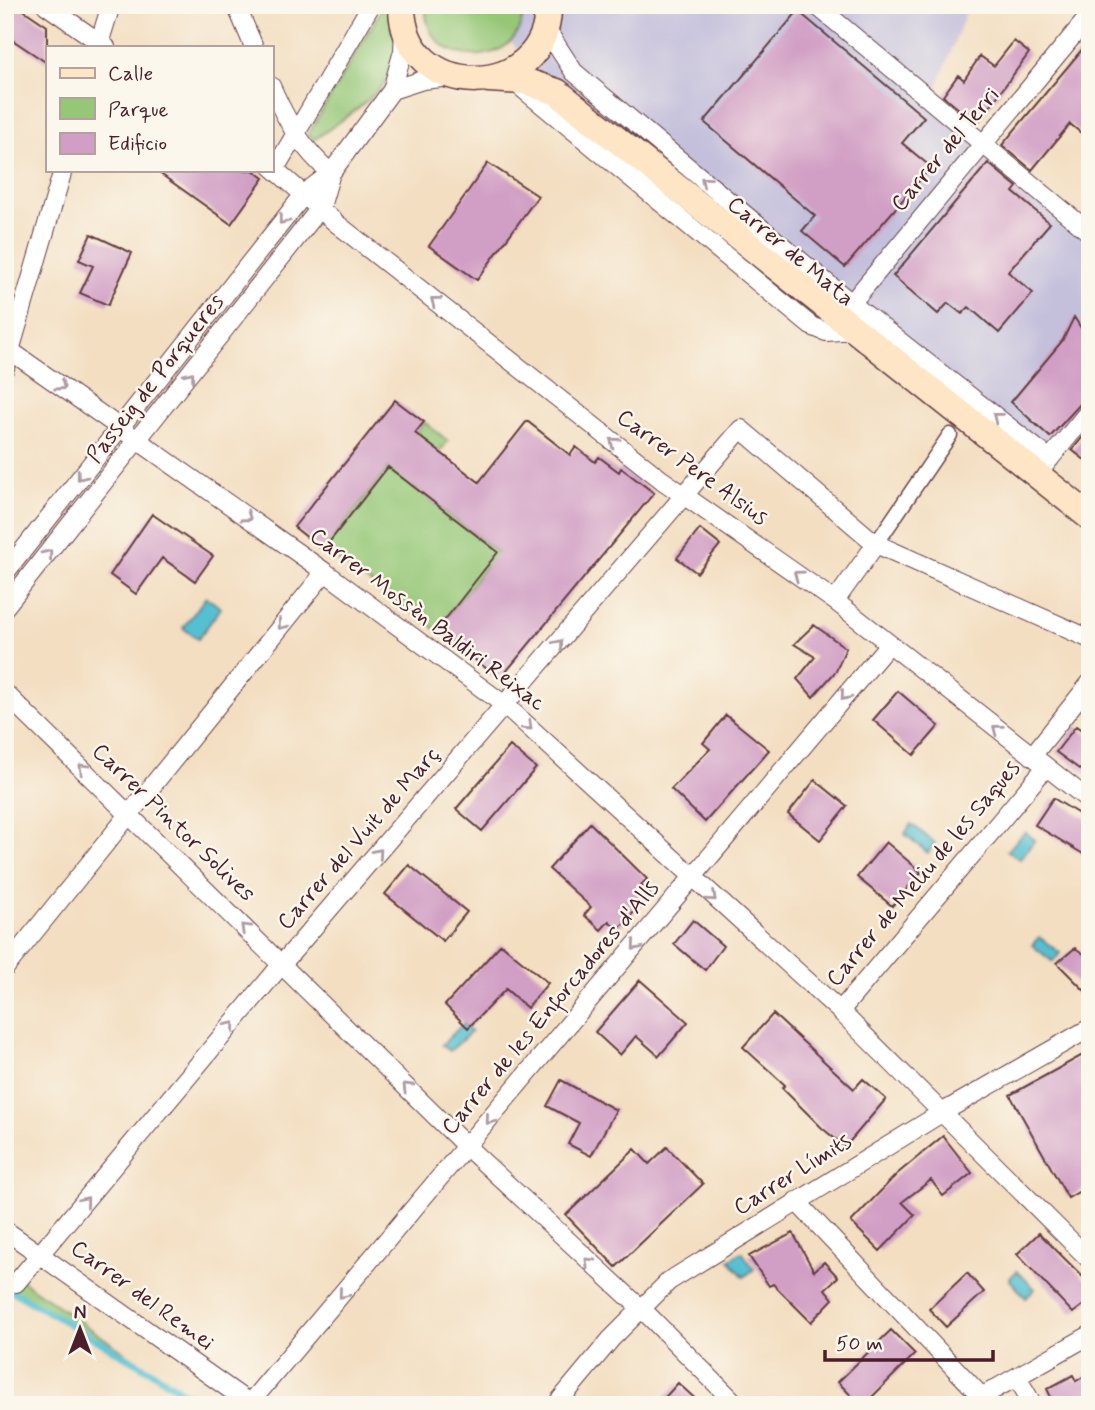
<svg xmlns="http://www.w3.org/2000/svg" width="1095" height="1410" viewBox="0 0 1095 1410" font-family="Mynerve,sans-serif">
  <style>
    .industrial { fill: #c4c0db }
    .green { fill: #95c777; stroke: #707351; stroke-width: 2 }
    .water { fill: #55c0d1; stroke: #50707e; stroke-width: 2 }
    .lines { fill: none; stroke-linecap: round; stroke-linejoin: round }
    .stream { stroke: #55c0d1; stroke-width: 7 }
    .building { fill: #d19fc5 }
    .pedestrian-casing { stroke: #633c42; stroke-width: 17 }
    .minor-casing { stroke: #633c42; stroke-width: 20 }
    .secondary-casing { stroke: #633c42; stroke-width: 29 }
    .pedestrian { stroke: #fff; stroke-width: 14 }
    .minor { stroke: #fff; stroke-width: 18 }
    .secondary { stroke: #fee5c5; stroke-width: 26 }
    .oneway { stroke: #ae9aa0 }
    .labels { text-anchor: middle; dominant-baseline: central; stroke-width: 5; stroke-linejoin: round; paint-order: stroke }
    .street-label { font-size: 23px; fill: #4a1f2b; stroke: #fbf7ec }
  </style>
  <rect width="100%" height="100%" fill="#fbf7ec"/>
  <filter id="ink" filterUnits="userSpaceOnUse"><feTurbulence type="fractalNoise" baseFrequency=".0143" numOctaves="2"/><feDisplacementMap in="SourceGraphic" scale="14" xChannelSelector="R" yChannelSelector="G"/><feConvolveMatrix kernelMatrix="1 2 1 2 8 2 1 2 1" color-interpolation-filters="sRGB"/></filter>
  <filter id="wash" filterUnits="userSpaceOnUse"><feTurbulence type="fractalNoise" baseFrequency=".00686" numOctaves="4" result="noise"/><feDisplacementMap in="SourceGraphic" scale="28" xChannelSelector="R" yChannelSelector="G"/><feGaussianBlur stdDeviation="1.57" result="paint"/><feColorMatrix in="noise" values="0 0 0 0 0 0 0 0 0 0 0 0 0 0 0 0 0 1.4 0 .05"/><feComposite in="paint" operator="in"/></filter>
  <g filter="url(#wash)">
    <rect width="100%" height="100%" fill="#f3dec1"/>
    <!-- industrial -->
    <path class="industrial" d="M484,5H969L931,103L1090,233V410L1037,476L557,92L481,9Z"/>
    <!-- green -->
    <path class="green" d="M384,5H393C389,23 399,38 398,54C396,87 339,122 315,139L308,135Z
      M426,5H522C529,72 421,72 426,5Z
      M424,422L448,441L413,486L562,603L550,617L486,567L437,630L323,550Z
      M5,1269L154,1373L5,1287Z"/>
    <!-- water -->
    <path class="water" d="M206,597L221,608L198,639L183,628Z
      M911,824L935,843L928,853L905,834Z
      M1025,832L1035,840L1020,859L1007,851Z
      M1039,937L1060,953L1053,962L1032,945Z
      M463,1024L471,1032L450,1051L442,1045Z
      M742,1252L754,1269L744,1277L729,1260Z
      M1017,1271L1035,1289L1026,1298L1009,1279Z"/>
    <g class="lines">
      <!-- stream -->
      <path class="stream" d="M5,1287L154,1373L202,1405"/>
    </g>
    <g id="blocks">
      <!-- building -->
      <path class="building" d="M5,5H16L47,26V63L5,35Z
        M798,11L924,117L902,143L931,167L845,267L802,231L815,216L704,122Z
        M1090,40V124L1081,133L1070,124L1032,170L1002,145Z
        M1014,41L1029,53L977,124L943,96L958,75L964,80L980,56L994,66Z
        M488,163L538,196L477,280L429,246Z
        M988,163L1017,187L1013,192L1050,223L1008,272L1033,293L999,333L969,307L962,314L948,303L938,314L893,276Z
        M155,170H253L264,178L231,224Z
        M91,234L132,253L108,305L80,293L93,266L79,260Z
        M1074,317L1090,342V399L1081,403L1050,437L1011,402L1063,340Z
        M395,400L424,422L415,433L479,482L527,421L570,455L576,447L595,462L599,457L619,472L621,468L654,493L500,679L437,630L498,552L388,467L323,550L294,527Z
        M1090,428V464L1072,450Z
        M152,514L213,556L195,581L162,558L136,594L110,575Z
        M700,529L720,545L697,573L677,558Z
        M814,625L846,648L836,671L813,697L797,679L815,657L794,644Z
        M898,691L939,726L914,755L873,720Z
        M726,715L769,750L705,822L671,789L710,749L703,743Z
        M1076,726L1090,736V777L1056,752Z
        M510,746L536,768L482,831L456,809Z
        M815,780L847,806L820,840L788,814Z
        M1053,798L1090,821V858L1035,825Z
        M590,823L647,879L641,885L650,894L618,930L609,921L601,930L584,915L591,907L549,869Z
        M886,842L921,872L892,906L857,877Z
        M409,865L467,912L443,941L385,894Z
        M693,920L723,946L705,970L674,944Z
        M501,944L548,983L527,1008L506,989L468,1028L445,1005Z
        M1075,948L1090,958V996L1057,963Z
        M640,980L688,1022L659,1056L636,1036L620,1055L595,1032Z
        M773,1014L854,1089L863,1079L886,1099L845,1147L822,1128L782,1088L785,1085L743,1047Z
        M1090,1051V1185L1068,1198L1010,1095Z
        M561,1080L616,1110L591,1156L568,1144L579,1123L547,1106Z
        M943,1136L972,1173L943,1196L931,1180L902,1202L915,1215L880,1251L851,1222L897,1174Z
        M667,1147L703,1184L616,1267L566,1215L635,1149L649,1164Z
        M793,1233L814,1271L824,1262L838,1277L825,1289L833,1299L811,1322L773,1284L769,1286L749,1256Z
        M1039,1233L1090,1284V1300L1073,1313L1017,1254Z
        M967,1273L984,1292L946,1327L929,1309Z
        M891,1330L915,1354L864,1405H860L838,1382Z
        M1090,1373V1405H1055L1047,1389L1073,1375L1076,1381Z
        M678,1383L702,1405H658Z"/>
    </g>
  </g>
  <g filter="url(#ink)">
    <use href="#blocks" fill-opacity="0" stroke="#633c42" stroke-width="2"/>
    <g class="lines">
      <defs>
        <path id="pedestrian" d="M876,544L950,435"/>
        <path id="minor" d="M46,5L106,47
          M236,5L254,47
          M816,5L1090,233
          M546,29L574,72L851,303L1050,459
          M98,47L111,5
          M517,84L811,326L826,332L856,330
          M271,86C286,120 302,149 331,173
          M392,90L423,80L452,77
          M271,166L336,223L662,480L835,601L1090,801
          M275,169L371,5
          M844,312L1090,15
          M5,347L325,572L506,706L840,1011L1090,1260
          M5,368L63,170
          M1043,467L1090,410
          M5,573L305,193L331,173L392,90L403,51L404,29
          M835,601L876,544
          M5,607L321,207L331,173
          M5,693L467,1147L648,1315L737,1405
          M1032,756L1090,683
          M5,968L325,572
          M840,1011L1046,767
          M796,1201L981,1396
          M5,1230L252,1405
          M16,1283L282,964L741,429L876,544L1090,639
          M1017,1377L1033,1405
          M248,1405L889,644
          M556,1405L611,1339L669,1281L943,1112L1090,1028
          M967,1405L1090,1335"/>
        <path id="secondary" d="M402,5C401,104 550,103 548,5
          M489,79L524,81L557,92L1090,517"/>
      </defs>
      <!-- pedestrian casing -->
      <use href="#pedestrian" class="pedestrian-casing"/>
      <!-- minor casing -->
      <use href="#minor" class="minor-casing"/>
      <!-- secondary casing -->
      <use href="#secondary" class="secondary-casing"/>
      <!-- pedestrian -->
      <use href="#pedestrian" class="pedestrian"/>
      <!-- minor -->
      <use href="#minor" class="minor"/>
      <!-- secondary -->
      <use href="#secondary" class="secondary"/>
    </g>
    <!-- one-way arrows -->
    <defs><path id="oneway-chevron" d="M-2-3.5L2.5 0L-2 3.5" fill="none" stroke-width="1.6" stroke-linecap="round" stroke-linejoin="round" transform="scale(1.75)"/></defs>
    <g class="oneway">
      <use href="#oneway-chevron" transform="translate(705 181) rotate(-140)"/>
      <use href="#oneway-chevron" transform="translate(283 220) rotate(128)"/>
      <use href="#oneway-chevron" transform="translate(435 301) rotate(-142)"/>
      <use href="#oneway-chevron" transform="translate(190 376) rotate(-52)"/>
      <use href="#oneway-chevron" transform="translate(61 386) rotate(35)"/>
      <use href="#oneway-chevron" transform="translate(997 417) rotate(-142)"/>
      <use href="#oneway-chevron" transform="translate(614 442) rotate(-142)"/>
      <use href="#oneway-chevron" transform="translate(81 476) rotate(128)"/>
      <use href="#oneway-chevron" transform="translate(247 517) rotate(35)"/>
      <use href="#oneway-chevron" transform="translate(48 554) rotate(-51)"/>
      <use href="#oneway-chevron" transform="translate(798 575) rotate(-144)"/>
      <use href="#oneway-chevron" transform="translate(282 625) rotate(129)"/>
      <use href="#oneway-chevron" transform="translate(559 644) rotate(-50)"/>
      <use href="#oneway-chevron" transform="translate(845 696) rotate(130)"/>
      <use href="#oneway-chevron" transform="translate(528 726) rotate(43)"/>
      <use href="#oneway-chevron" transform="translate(997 729) rotate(-142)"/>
      <use href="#oneway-chevron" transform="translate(83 768) rotate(-136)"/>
      <use href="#oneway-chevron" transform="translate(378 853) rotate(-49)"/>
      <use href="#oneway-chevron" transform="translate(712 897) rotate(42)"/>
      <use href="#oneway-chevron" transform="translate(245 928) rotate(-136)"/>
      <use href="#oneway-chevron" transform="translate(636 946) rotate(130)"/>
      <use href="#oneway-chevron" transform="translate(231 1026) rotate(-50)"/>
      <use href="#oneway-chevron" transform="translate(407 1087) rotate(-135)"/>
      <use href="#oneway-chevron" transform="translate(490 1120) rotate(130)"/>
      <use href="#oneway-chevron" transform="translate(85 1201) rotate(-50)"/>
      <use href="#oneway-chevron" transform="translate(589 1262) rotate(-136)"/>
      <use href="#oneway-chevron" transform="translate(343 1294) rotate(130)"/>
    </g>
  </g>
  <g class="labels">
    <!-- street labels -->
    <g class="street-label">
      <text transform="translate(946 150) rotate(-50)">Carrer del Terri</text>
      <text transform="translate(790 252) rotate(40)">Carrer de Mata</text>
      <text transform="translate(156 379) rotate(-52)">Passeig de Porqueres</text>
      <text transform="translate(692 468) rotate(36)">Carrer Pere Alsius</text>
      <text transform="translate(427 620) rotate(37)">Carrer Mossèn Baldiri Reixac</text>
      <text transform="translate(173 823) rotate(44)">Carrer Pintor Solives</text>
      <text transform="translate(359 839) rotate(-49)">Carrer del Vuit de Març</text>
      <text transform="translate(924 874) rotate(-50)">Carrer de Meliu de les Saques</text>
      <text transform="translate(551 1008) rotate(-50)">Carrer de les Enforcadores d'Alls</text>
      <text transform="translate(793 1175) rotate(-32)">Carrer Límits</text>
      <text transform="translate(142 1296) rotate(36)">Carrer del Remei</text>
    </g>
  </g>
  <!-- margin -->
  <rect width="1095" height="1410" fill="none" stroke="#fbf7ec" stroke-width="28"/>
  <!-- legend -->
  <rect x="46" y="46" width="228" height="126" fill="#fbf7ec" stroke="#b4a19f" stroke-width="2"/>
  <rect x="60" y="68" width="35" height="10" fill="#fee5c5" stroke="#b4a19f" stroke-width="2"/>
  <text x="108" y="80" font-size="21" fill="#4a1f2b">Calle</text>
  <rect x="60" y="98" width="35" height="21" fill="#95c777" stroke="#b4a19f" stroke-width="2"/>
  <text x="108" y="116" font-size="21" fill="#4a1f2b">Parque</text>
  <rect x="60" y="133" width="35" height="21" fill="#d19fc5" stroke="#b4a19f" stroke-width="2"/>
  <text x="108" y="150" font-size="21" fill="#4a1f2b">Edificio</text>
  <!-- north arrow -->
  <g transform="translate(80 1329)" stroke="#fbf7ec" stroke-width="5" paint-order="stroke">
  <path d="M0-5L12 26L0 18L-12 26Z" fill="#4a1f2b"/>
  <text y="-10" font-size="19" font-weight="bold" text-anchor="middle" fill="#4a1f2b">N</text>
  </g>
  <!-- scale -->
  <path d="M825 1350v10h168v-10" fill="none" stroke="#4a1f2b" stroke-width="3.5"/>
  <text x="836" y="1350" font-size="21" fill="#4a1f2b" stroke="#fbf7ec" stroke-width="5" paint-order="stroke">50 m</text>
</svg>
